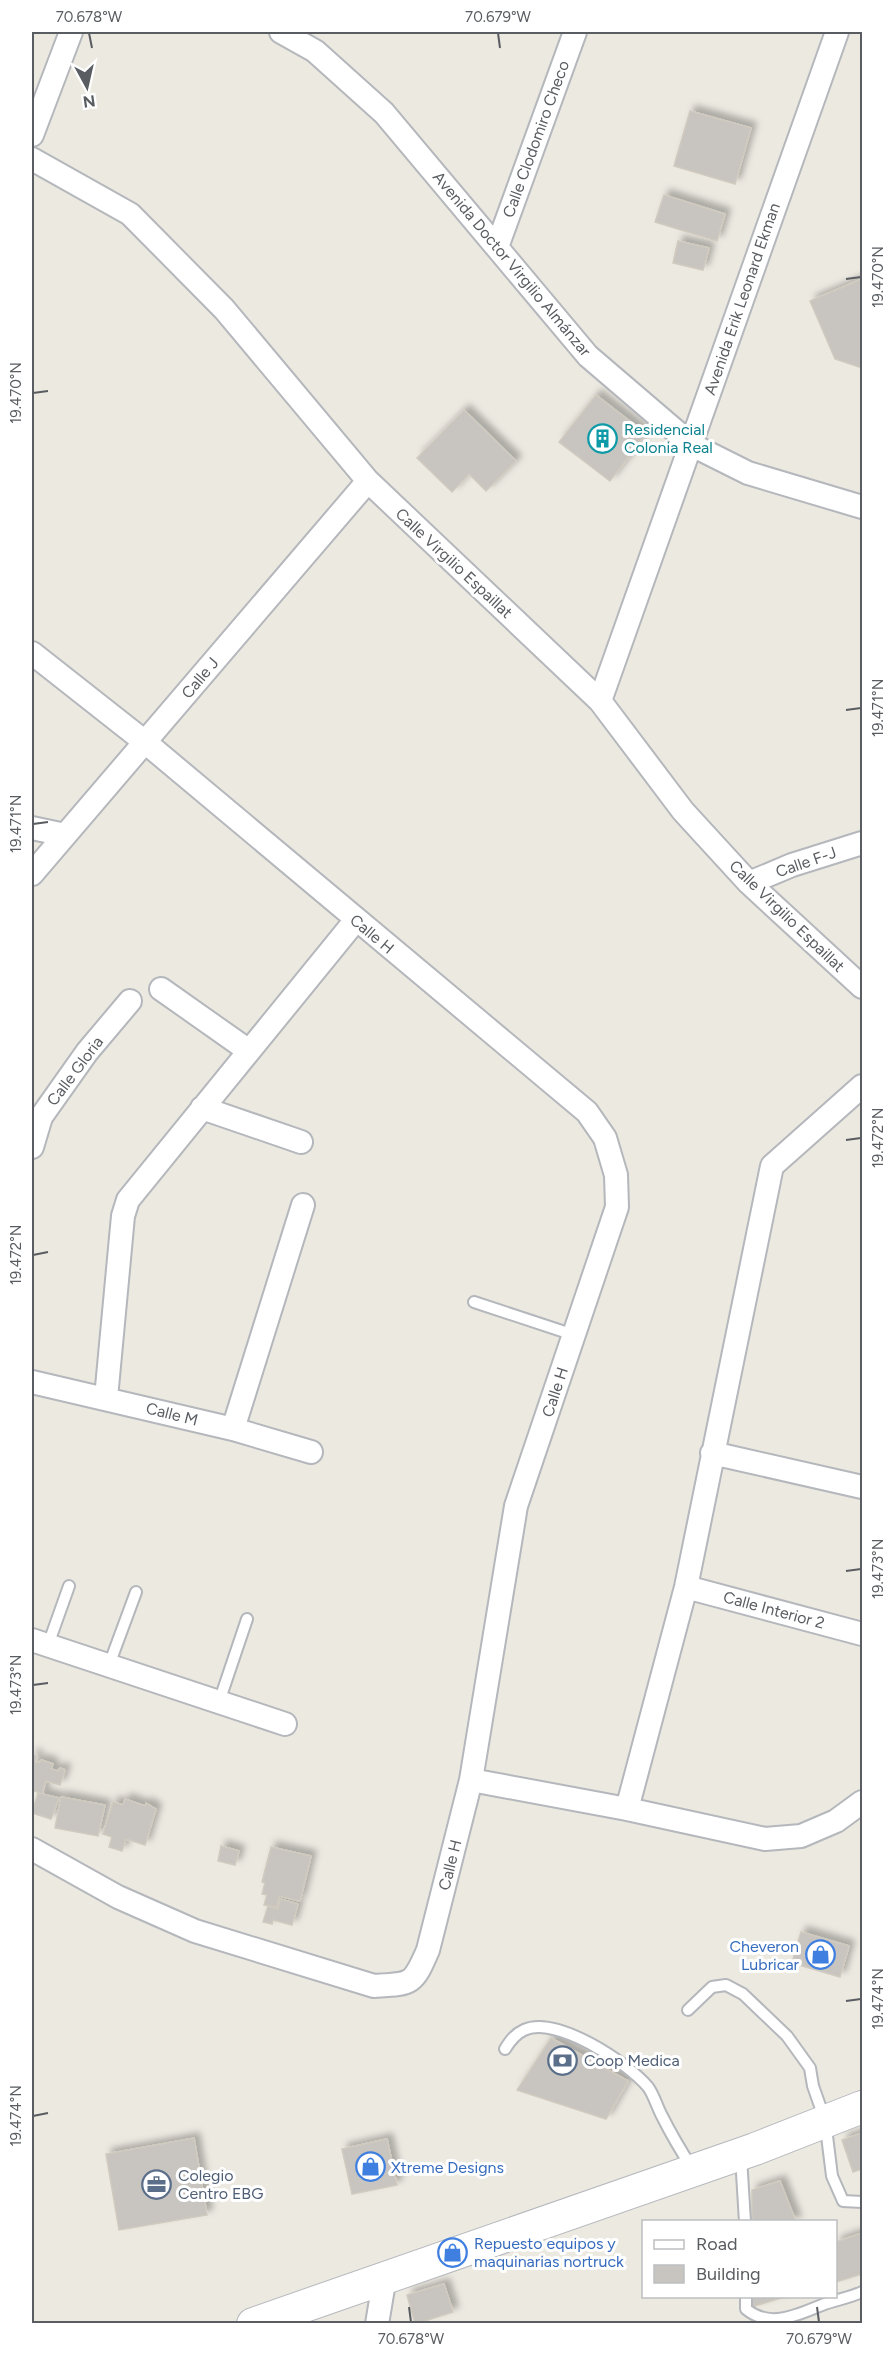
<svg xmlns="http://www.w3.org/2000/svg" width="894" height="2355" viewBox="0 0 894 2355" font-family="Figtree,sans-serif">
  <style>
    .building { fill: #c8c5c0; stroke: #d0cabf; stroke-width: 1.5; filter: url(#shadow) }
    .lines { fill: none; stroke-linecap: round; stroke-linejoin: round }
    .service-casing { stroke: #b4b7bb; stroke-width: 14 }
    .minor-casing { stroke: #b4b7bb; stroke-width: 26 }
    .secondary-casing { stroke: #b5b8bd; stroke-width: 34 }
    .service { stroke: #fff; stroke-width: 10 }
    .minor { stroke: #fff; stroke-width: 22 }
    .secondary { stroke: #fff; stroke-width: 32 }
    .ticks { fill: none; stroke: #595d61; stroke-width: 2 }
    .labels { text-anchor: middle; dominant-baseline: central; stroke-width: 6; stroke-linejoin: round; paint-order: stroke }
    .street-label { font-size: 16px; fill: #595d61; stroke: #fff }
    .culture-label { font-size: 16px; fill: #0d838f; stroke: #fff; text-anchor: start }
    .shop-label { font-size: 16px; fill: #366cbe; stroke: #fff; text-anchor: start }
    .service-label { font-size: 16px; fill: #4e5e75; stroke: #fff; text-anchor: start }
    .neatline { fill: none; stroke: #595d61; stroke-width: 2 }
    .ticks-label { font-size: 15px; text-anchor: middle; fill: #595d61 }
  </style>
  <defs>
    <filter id="shadow"><feDropShadow dx="5.5" dy="-5.5" stdDeviation="3" flood-color="#0004"/></filter>
  </defs>
  <rect width="100%" height="100%" fill="#ece9e1"/>
  <!-- building -->
  <path class="building" d="M690,111L751,128L735,184L674,166Z
    M664,195L725,214L717,241L655,222Z
    M678,241L709,248L703,270L673,263Z
    M862,279V368L835,359L810,301Z
    M596,395L646,434L610,481L559,442Z
    M464,410L516,461L486,491L469,474L452,492L417,458Z
    M32,1754L37,1756L35,1762L39,1763L41,1760L53,1764L51,1769L58,1771L60,1768L65,1770L60,1785L46,1781L42,1794L32,1790Z
    M38,1793L59,1798L51,1819L32,1813Z
    M61,1797L105,1805L98,1836L55,1828Z
    M125,1799L145,1806L146,1803L156,1809L145,1845L126,1839L122,1851L109,1847L112,1837L103,1834L113,1802L123,1805Z
    M221,1846L239,1851L235,1865L218,1861Z
    M271,1847L311,1856L300,1901L279,1896L277,1907L264,1905L267,1895L262,1894L265,1883L262,1882Z
    M280,1899L298,1904L292,1925L273,1920L272,1924L263,1922L268,1906L278,1909Z
    M801,1932L849,1946L840,1977L792,1963Z
    M551,2038L628,2081L606,2119L517,2090Z
    M862,2133V2169L853,2172L842,2140Z
    M194,2138L207,2215L119,2230L106,2154Z
    M387,2139L397,2185L352,2194L342,2149Z
    M780,2181L796,2222H752V2190Z
    M862,2233V2274L836,2282V2242Z
    M444,2284L453,2312L415,2324L407,2295Z
    M752,2296H787L752,2307Z"/>
  <g class="lines">
    <defs>
      <path id="service" d="M474,1302L574,1335
        M48,1645L69,1586
        M109,1665L136,1592
        M219,1702L247,1619
        M688,2010L712,1987L726,1985L743,1994L787,2036L810,2068L813,2086L825,2120L832,2176L843,2201L862,2202
        M505,2049C510,2041 515,2034 524,2030C556,2015 627,2062 648,2087C654,2095 657,2107 662,2116C671,2134 681,2151 692,2168
        M741,2157L745,2222
        M746,2296V2309C770,2329 797,2315 822,2305C835,2300 849,2298 862,2292"/>
      <path id="minor" d="M281,32L315,51L384,113L588,356L692,445L748,473L862,507
        M32,135L71,32
        M32,159L130,214L224,309L368,481L600,701L683,811L749,883L862,987
        M497,247L575,32
        M32,653L145,742L587,1112L605,1138L616,1175L617,1207L516,1506L471,1780L428,1950C413,1985 412,1984 374,1986L195,1931L118,1897L32,1849
        M600,701L837,32
        M32,828L65,835
        M32,874L368,481
        M749,883L792,865L862,843
        M161,989L249,1051
        M202,1108L301,1142
        M32,1147L41,1117L87,1052L130,1001
        M32,1382L233,1429L311,1452
        M106,1398L123,1216L128,1200L355,921
        M233,1429L303,1205
        M712,1453L862,1487
        M686,1587L862,1634
        M32,1640L285,1724
        M471,1780L627,1809L765,1839L801,1836L836,1821L862,1802
        M627,1809L686,1587L772,1166L862,1086
        M377,2324L385,2276"/>
      <path id="secondary" d="M253,2324L755,2149L862,2107"/>
    </defs>
    <!-- service casing -->
    <use href="#service" class="service-casing"/>
    <!-- minor casing -->
    <use href="#minor" class="minor-casing"/>
    <!-- secondary casing -->
    <use href="#secondary" class="secondary-casing"/>
    <!-- service -->
    <use href="#service" class="service"/>
    <!-- minor -->
    <use href="#minor" class="minor"/>
    <!-- secondary -->
    <use href="#secondary" class="secondary"/>
  </g>
  <!-- ticks -->
  <path class="ticks" d="M89,33L92,48M498,33L500,48M846,279L861,277M33,393L48,391M846,710L861,708M33,824L48,822M846,1140L861,1138M33,1255L48,1252M846,1571L861,1569M33,1685L48,1683M846,2001L861,1999M33,2116L48,2113M409,2307L411,2322M817,2307L819,2322"/>
  <!-- icons -->
  <defs>
    <symbol id="building-ring" viewBox="-11 -11 22 22"><circle r="9.5" fill="#fff" stroke="#0f9aa8" stroke-width="1.5"/><path d="M-4-6H4V6H1V3H-1V6H-4ZM-2.5-4.3h1.7v1.8h-1.7ZM.8-4.3h1.7v1.8H.8ZM-2.5-1h1.7V.8h-1.7ZM.8-1h1.7V.8H.8Z" fill="#0f9aa8"/></symbol>
    <symbol id="shop-ring" viewBox="-11 -11 22 22"><circle r="9.5" fill="#fff" stroke="#3f7fe0" stroke-width="1.5"/><path d="M-5-2.5h2.3a2.7 3.5 0 0 1 5.4 0H5L5.5 6h-11ZM-1.5-2.5h3a1.5 2.3 0 0 0-3 0Z" fill="#3f7fe0"/></symbol>
    <symbol id="bank-ring" viewBox="-11 -11 22 22"><circle r="9.5" fill="#fff" stroke="#5c6f8a" stroke-width="1.5"/><path d="M-6-4H6V4H-6ZM0-2.3a2.3 2.3 0 1 0 0 4.6a2.3 2.3 0 1 0 0-4.6Z" fill="#5c6f8a"/></symbol>
    <symbol id="office-ring" viewBox="-11 -11 22 22"><circle r="9.5" fill="#fff" stroke="#5c6f8a" stroke-width="1.5"/><path d="M-6-3h4V-5.5h4V-3h4V5H-6ZM-1-4.5V-3h2v-1.5ZM-6 0V1H6V0Z" fill="#5c6f8a"/></symbol>
  </defs>
  <g fill-rule="evenodd">
    <use href="#building-ring" x="586" y="422" width="33" height="33"/>
    <use href="#shop-ring" x="804" y="1938" width="33" height="33"/>
    <use href="#bank-ring" x="546" y="2044" width="33" height="33"/>
    <use href="#shop-ring" x="354" y="2150" width="33" height="33"/>
    <use href="#office-ring" x="140" y="2168" width="33" height="33"/>
    <use href="#shop-ring" x="436" y="2236" width="33" height="33"/>
  </g>
  <g class="labels">
    <!-- street labels -->
    <g class="street-label">
      <text transform="translate(536 139) rotate(-70)">Calle Clodomiro Checo</text>
      <text transform="translate(512 264) rotate(50)">Avenida Doctor Virgilio Almánzar</text>
      <text transform="translate(742 299) rotate(-71)">Avenida Erik Leonard Ekman</text>
      <text transform="translate(454 563) rotate(43)">Calle Virgilio Espaillat</text>
      <text transform="translate(200 678) rotate(-50)">Calle J</text>
      <text transform="translate(806 862) rotate(-19)">Calle F-J</text>
      <text transform="translate(787 916) rotate(44)">Calle Virgilio Espaillat</text>
      <text transform="translate(372 934) rotate(40)">Calle H</text>
      <text transform="translate(75 1071) rotate(-53)">Calle Gloria</text>
      <text transform="translate(555 1392) rotate(-72)">Calle H</text>
      <text transform="translate(172 1414) rotate(14)">Calle M</text>
      <text transform="translate(774 1610) rotate(15)">Calle Interior 2</text>
      <text transform="translate(450 1865) rotate(-76)">Calle H</text>
    </g>
    <!-- culture labels -->
    <g class="culture-label">
      <text x="624" y="429">Residencial<tspan x="624" dy="18">Colonia Real</tspan></text>
    </g>
    <!-- shop labels -->
    <g class="shop-label">
      <text x="799" y="1946" text-anchor="end">Cheveron<tspan x="799" dy="18">Lubricar</tspan></text>
      <text x="391" y="2167">Xtreme Designs</text>
      <text x="474" y="2243">Repuesto equipos y<tspan x="474" dy="18">maquinarias nortruck</tspan></text>
    </g>
    <!-- service labels -->
    <g class="service-label">
      <text x="584" y="2060">Coop Medica</text>
      <text x="178" y="2175">Colegio<tspan x="178" dy="18">Centro EBG</tspan></text>
    </g>
  </g>
  <!-- border -->
  <rect width="894" height="2355" fill="none" stroke="#ffffff" stroke-width="66"/>
  <!-- legend -->
  <rect x="642" y="2220" width="195" height="78" fill="#ffffff" stroke="#bdbec0" stroke-width="1.5"/>
  <rect x="654" y="2240" width="30" height="9" fill="#ffffff" stroke="#bdbec0" stroke-width="1.5"/>
  <text x="696" y="2250" font-size="18" fill="#595d61">Road</text>
  <rect x="654" y="2265" width="30" height="18" fill="#c8c5c0" stroke="#bdbec0" stroke-width="1.5"/>
  <text x="696" y="2280" font-size="18" fill="#595d61">Building</text>
  <!-- north arrow -->
  <g transform="translate(87 87) rotate(172)" stroke="#ffffff" stroke-width="4.5" paint-order="stroke">
  <path d="M0-4.5L10 22L0 15L-10 22Z" fill="#595d61"/>
  <text y="-9" font-size="16" font-weight="bold" text-anchor="middle" fill="#595d61">N</text>
  </g>
  <rect x="33" y="33" width="828" height="2289" class="neatline"/>
  <g class="ticks-label">
    <text x="89" y="22">70.678°W</text>
    <text x="498" y="22">70.679°W</text>
    <text transform="translate(878 277) rotate(-90)" y="5">19.470°N</text>
    <text transform="translate(16 393) rotate(-90)" y="5">19.470°N</text>
    <text transform="translate(878 708) rotate(-90)" y="5">19.471°N</text>
    <text transform="translate(16 824) rotate(-90)" y="5">19.471°N</text>
    <text transform="translate(878 1138) rotate(-90)" y="5">19.472°N</text>
    <text transform="translate(16 1255) rotate(-90)" y="5">19.472°N</text>
    <text transform="translate(878 1569) rotate(-90)" y="5">19.473°N</text>
    <text transform="translate(16 1685) rotate(-90)" y="5">19.473°N</text>
    <text transform="translate(878 1999) rotate(-90)" y="5">19.474°N</text>
    <text transform="translate(16 2116) rotate(-90)" y="5">19.474°N</text>
    <text x="411" y="2344">70.678°W</text>
    <text x="819" y="2344">70.679°W</text>
  </g>
</svg>
